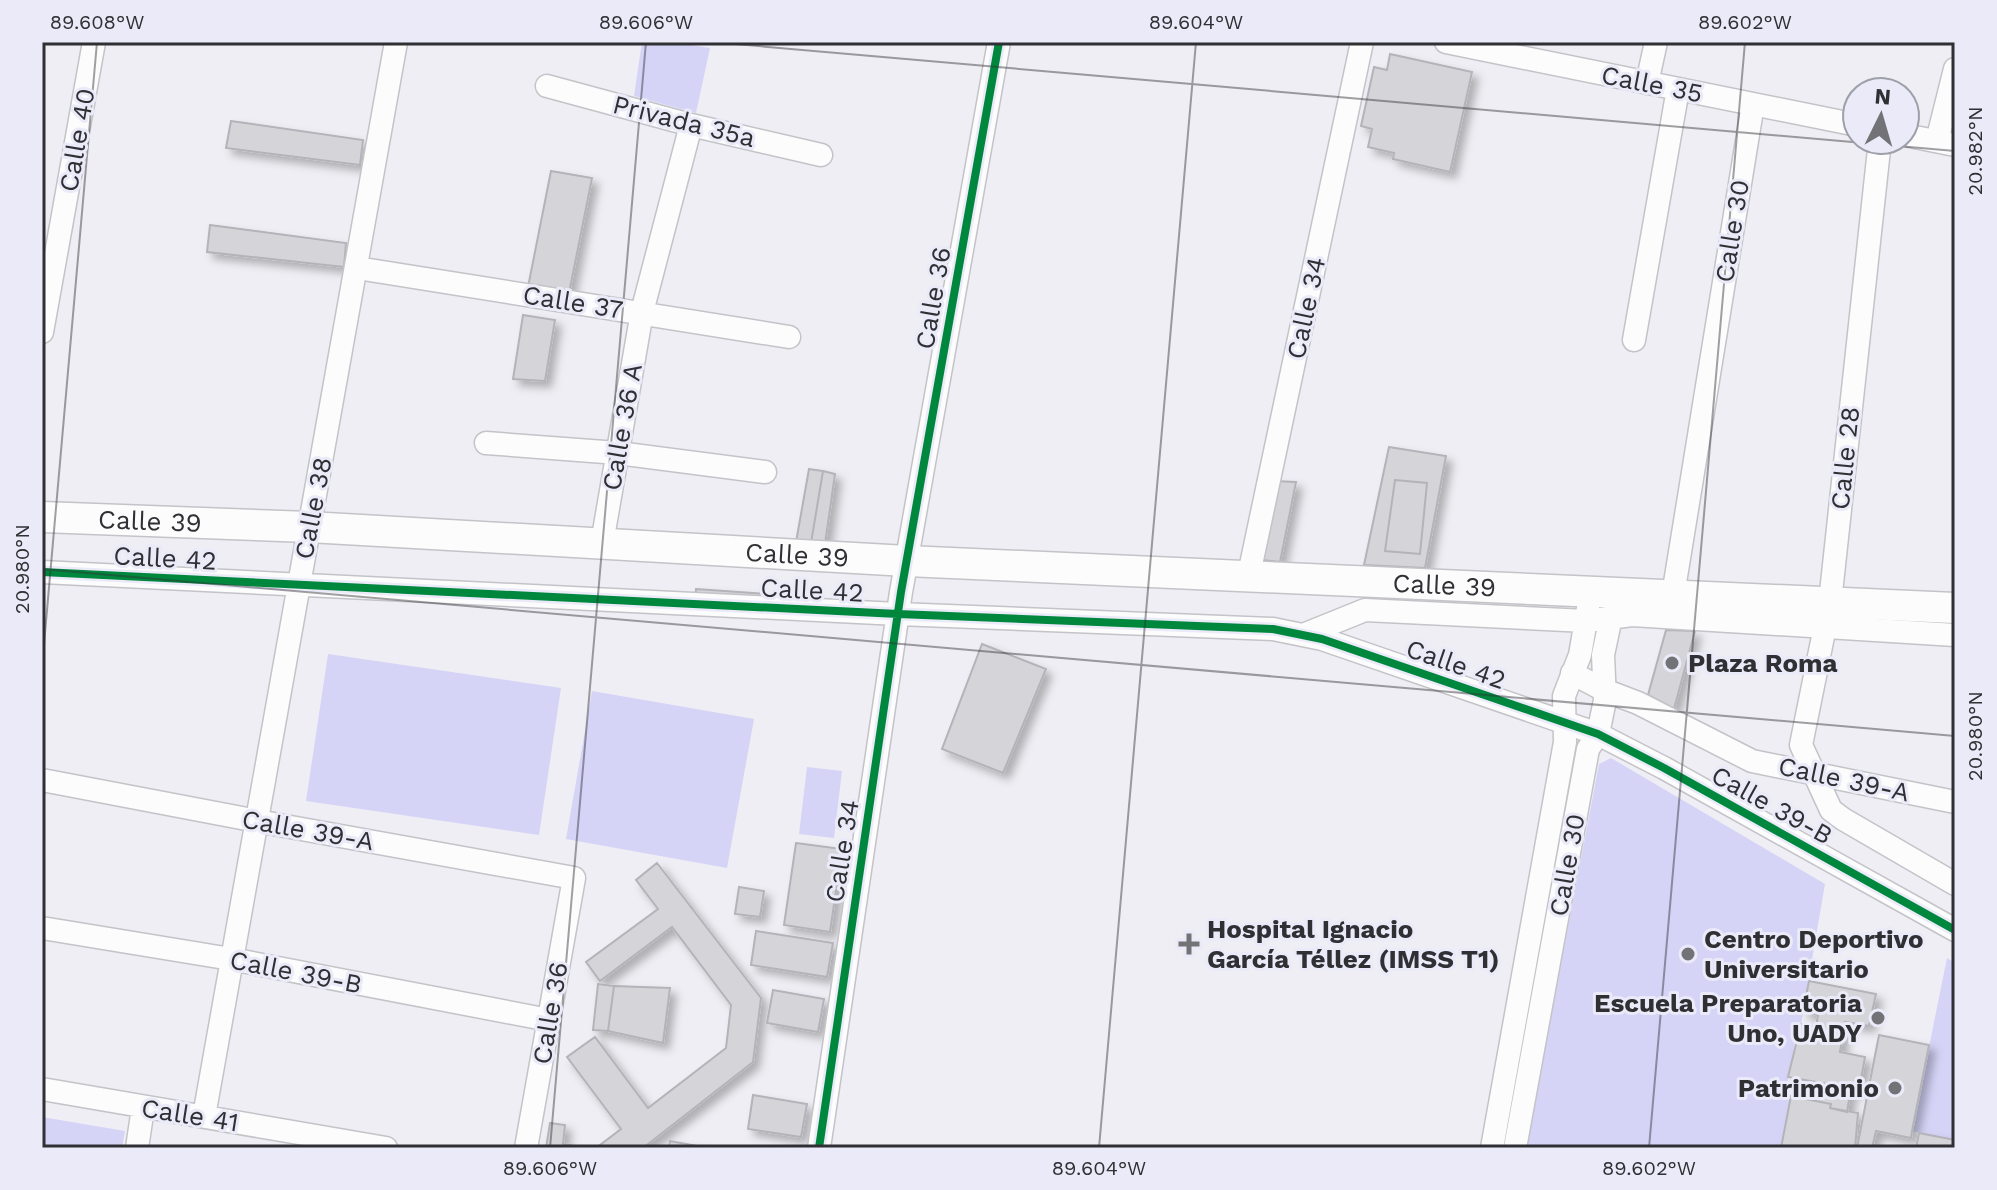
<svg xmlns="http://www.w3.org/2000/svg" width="1997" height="1190" viewBox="0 0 1997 1190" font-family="'Work Sans',sans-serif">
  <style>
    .green { fill: #d5d4f7 }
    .building { fill: #d4d4d9; stroke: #b3b3b9; stroke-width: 2; filter: url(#shadow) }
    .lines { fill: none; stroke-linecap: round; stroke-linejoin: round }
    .minor-casing { stroke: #c3c3c8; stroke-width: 25 }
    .major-casing { stroke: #c3c3c8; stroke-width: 33 }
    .minor { stroke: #fcfcfd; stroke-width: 22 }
    .major { stroke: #fcfcfd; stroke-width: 30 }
    .cycleway-casing { stroke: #eaeaf8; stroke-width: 13 }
    .cycleway { stroke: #00873e; stroke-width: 8 }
    .ticks { fill: none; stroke: #2f2f34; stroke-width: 2; stroke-opacity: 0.45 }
    .poi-dot { fill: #727277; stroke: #eaeaf8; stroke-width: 3 }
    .labels { text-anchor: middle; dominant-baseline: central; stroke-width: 6; stroke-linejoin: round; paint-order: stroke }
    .street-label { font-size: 26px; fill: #2f2f34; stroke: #eaeaf8 }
    .poi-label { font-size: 26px; font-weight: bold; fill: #2f2f34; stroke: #eaeaf8; text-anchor: start }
    .neatline { fill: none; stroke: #2f2f34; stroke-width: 3 }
    .ticks-label { font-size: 20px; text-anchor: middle; fill: #2f2f34 }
  </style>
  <defs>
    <filter id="shadow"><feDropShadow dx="6" dy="6" stdDeviation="4" flood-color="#0004"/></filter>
  </defs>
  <rect width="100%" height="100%" fill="#eeeef4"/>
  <!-- green -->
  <path class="green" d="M642,42H673L710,48L696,113L634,96Z
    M328,654L561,688L539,835L306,801Z
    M592,691L754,719L727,868L566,839Z
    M1611,758L1825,884L1798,1042H1795L1785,1095L1791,1096L1781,1148H1526L1599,764Z
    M807,767L842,771L834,838L799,834Z
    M1947,958L1955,963V1140L1912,1131Z
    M42,1117L125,1131L122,1148H42Z"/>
  <!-- building -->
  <path class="building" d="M1390,54L1472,72L1450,172L1393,159L1394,153L1368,147L1372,129L1361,126L1374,67L1387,70Z
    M231,121L363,140L360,165L226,148Z
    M551,171L592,178L569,293L528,287Z
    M210,225L346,243L344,267L207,252Z
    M523,315L555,320L545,381L513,379Z
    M1389,447L1446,456L1425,568L1364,565Z
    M809,469L823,471L811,543L796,542Z
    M823,471L835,474L825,544L811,543Z
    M1395,480L1427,483L1420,554L1385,551Z
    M1273,481L1296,482L1280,562L1263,560L1259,552Z
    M696,589L783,595L781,605L695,600Z
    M1666,630L1695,631L1674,709L1648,695Z
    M982,644L1046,669L1003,773L942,749Z
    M796,843L842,849L830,932L784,925Z
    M657,863L761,998L753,1062L643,1148H596L621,1129L567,1057L595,1037L648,1108L726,1048L731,1005L672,927L600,981L586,962L658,909L636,880Z
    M739,887L764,891L760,917L735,914Z
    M756,931L833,943L827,977L751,965Z
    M1809,981L1876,994L1869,1026L1845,1022L1840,1052L1865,1057L1859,1090L1788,1077L1801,1024L1816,1027L1818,1015L1803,1012Z
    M598,984L614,986L608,1031L593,1030Z
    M614,986L670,988L663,1043L608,1031Z
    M773,990L824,999L818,1032L767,1023Z
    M1879,1035L1929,1045L1912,1131L1911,1138L1876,1131L1872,1148H1857Z
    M1799,1079L1851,1088L1847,1112L1830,1108L1831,1104L1795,1097Z
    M753,1095L807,1104L801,1137L748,1129Z
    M1791,1096L1831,1104L1830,1108L1858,1113L1855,1148H1781Z
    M550,1123L565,1125L563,1144L571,1145L570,1148H546Z
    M1919,1133L1955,1140V1148H1916Z
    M670,1141L708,1148H669Z"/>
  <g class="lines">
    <defs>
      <path id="minor" d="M1446,42L1857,125
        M1647,83L1656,42
        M547,86L691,125L821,155
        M1905,135L1955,145
        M1880,140L1830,602L1801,745L1831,810L1843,819L1955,884
        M1937,141L1955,69
        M357,268L789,337
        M42,332L94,42
        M1634,340L1678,89
        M486,443L618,453L765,472
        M602,543L642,312L691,125
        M42,572L898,614L1273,629L1322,639L1598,734L1664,768L1955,930
        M1249,574L1362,42
        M1673,595L1753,104
        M1303,635L1365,610L1586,621L1632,615L1955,635
        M1572,673L1604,690L1638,703L1752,761L1955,802
        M42,780L257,821L574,878L526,1148
        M42,928L231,959L549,1020
        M42,1089L386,1148
        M204,1116L396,42
        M137,1148L143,1108
        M819,1148L901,592L999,42
        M1492,1148L1565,742L1564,696L1580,655L1588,608
        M1515,1148L1588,749L1598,734L1605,700L1603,655L1611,617L1618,607"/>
      <g id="major">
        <path id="s1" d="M42,517L309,527L907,561L1955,608"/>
      </g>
    </defs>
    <!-- minor casing -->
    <use href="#minor" class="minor-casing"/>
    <!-- major casing -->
    <use href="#major" class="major-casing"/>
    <!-- minor -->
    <use href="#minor" class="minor"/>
    <!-- major -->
    <use href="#major" class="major"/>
    <defs>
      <path id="cycleway" d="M42,572L898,614L1273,629L1322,639L1598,734L1664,768L1955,930
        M819,1148L901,592L999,42"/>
    </defs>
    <!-- cycleway casing -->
    <use href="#cycleway" class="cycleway-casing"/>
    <!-- cycleway -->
    <use href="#cycleway" class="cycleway"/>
  </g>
  <!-- ticks -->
  <path class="ticks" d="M712,42L1955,151M42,569L1955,736M42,667L97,42M550,1148L646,42M1099,1148L1196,42M1649,1148L1745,42"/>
  <!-- markers -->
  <g class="poi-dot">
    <circle cx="1672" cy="663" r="8"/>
    <path d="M1185 932h8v8h8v8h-8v8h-8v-8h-8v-8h8z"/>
    <circle cx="1688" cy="954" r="8"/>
    <circle cx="1878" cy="1018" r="8"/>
    <circle cx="1895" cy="1088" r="8"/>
  </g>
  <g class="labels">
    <!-- street labels -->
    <g class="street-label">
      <text transform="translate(1652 84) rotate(11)">Calle 35</text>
      <text transform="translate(684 121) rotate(14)">Privada 35a</text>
      <text transform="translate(77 140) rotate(-80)">Calle 40</text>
      <text transform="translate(1732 231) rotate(-81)">Calle 30</text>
      <text transform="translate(933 298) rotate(-80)">Calle 36</text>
      <text transform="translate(573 302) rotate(9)">Calle 37</text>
      <text transform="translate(1306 308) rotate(-78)">Calle 34</text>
      <text transform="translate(622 427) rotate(-80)">Calle 36 A</text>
      <text transform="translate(1845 458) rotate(-84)">Calle 28</text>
      <text transform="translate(313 508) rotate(-79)">Calle 38</text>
      <text stroke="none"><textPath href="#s1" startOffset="108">Calle 39</textPath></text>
      <text stroke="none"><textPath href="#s1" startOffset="756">Calle 39</textPath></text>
      <text transform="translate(165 558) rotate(3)">Calle 42</text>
      <text stroke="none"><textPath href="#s1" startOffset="1404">Calle 39</textPath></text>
      <text transform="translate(812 590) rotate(3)">Calle 42</text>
      <text transform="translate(1456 664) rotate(19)">Calle 42</text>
      <text transform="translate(1844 779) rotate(12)">Calle 39-A</text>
      <text transform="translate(1772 805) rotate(29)">Calle 39-B</text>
      <text transform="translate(308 830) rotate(10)">Calle 39-A</text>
      <text transform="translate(842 851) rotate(-81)">Calle 34</text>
      <text transform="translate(1567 865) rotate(-80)">Calle 30</text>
      <text transform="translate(296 972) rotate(11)">Calle 39-B</text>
      <text transform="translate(550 1013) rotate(-80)">Calle 36</text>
      <text transform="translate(190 1115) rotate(9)">Calle 41</text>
    </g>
    <!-- poi labels -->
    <g class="poi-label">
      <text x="1688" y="663">Plaza Roma</text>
      <text x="1207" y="929">Hospital Ignacio<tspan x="1207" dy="30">García Téllez (IMSS T1)</tspan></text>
      <text x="1704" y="939">Centro Deportivo<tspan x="1704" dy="30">Universitario</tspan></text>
      <text x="1862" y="1003" text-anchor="end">Escuela Preparatoria<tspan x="1862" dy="30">Uno, UADY</tspan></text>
      <text x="1879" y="1088" text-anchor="end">Patrimonio</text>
    </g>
  </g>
  <!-- border -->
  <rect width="1997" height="1190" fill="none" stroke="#eaeaf8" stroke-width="88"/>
  <!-- north arrow -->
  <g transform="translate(1881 116) rotate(5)"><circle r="38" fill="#eaeaf8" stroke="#9f9faa" stroke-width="2"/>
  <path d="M0-6L14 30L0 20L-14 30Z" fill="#727277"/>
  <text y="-12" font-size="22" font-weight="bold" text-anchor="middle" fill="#2f2f34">N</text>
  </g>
  <rect x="44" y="44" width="1909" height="1102" class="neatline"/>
  <g class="ticks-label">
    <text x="97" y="29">89.608°W</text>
    <text x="646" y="29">89.606°W</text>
    <text x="1196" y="29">89.604°W</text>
    <text x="1745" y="29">89.602°W</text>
    <text transform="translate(1975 151) rotate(-90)" y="7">20.982°N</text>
    <text transform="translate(22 569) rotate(-90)" y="7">20.980°N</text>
    <text transform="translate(1975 736) rotate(-90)" y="7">20.980°N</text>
    <text x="550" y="1175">89.606°W</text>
    <text x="1099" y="1175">89.604°W</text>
    <text x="1649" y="1175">89.602°W</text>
  </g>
</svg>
